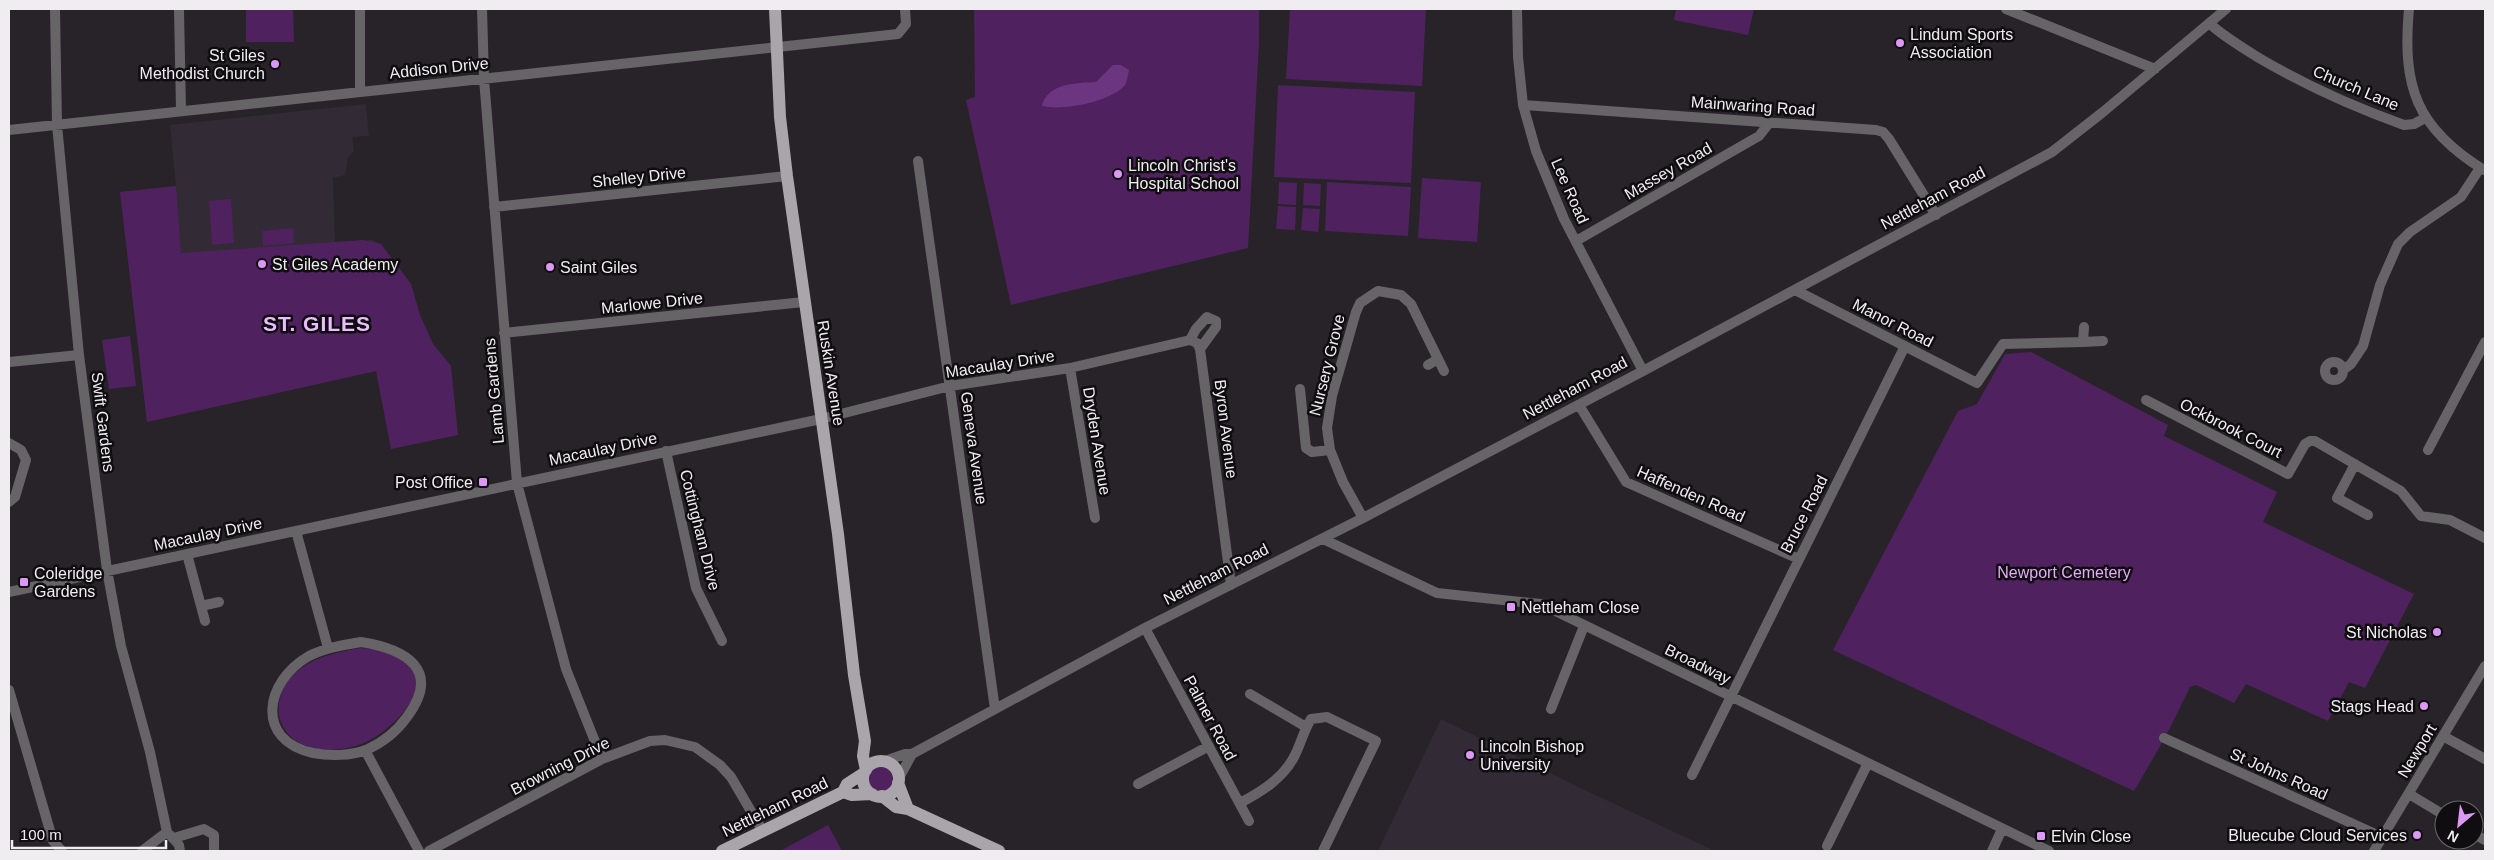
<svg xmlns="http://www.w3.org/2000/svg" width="2494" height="860" viewBox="0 0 2494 860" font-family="Helvetica,sans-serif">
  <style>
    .built { fill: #322a35 }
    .green { fill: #4f225f }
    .forest { fill: #6b357f }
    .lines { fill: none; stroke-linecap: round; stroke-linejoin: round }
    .minor { stroke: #666467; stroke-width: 10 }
    .major { stroke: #a9a5aa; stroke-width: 12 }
    .poi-dot { fill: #db99f5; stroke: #0f0d0f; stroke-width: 2 }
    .labels { text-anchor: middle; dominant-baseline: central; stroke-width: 5; stroke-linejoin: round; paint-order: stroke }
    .poi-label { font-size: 16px; fill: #f0edf1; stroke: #0f0d0f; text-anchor: start }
    .street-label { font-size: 16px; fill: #f0edf1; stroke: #0f0d0f }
    .park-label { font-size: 16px; fill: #e5aafc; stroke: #0f0d0f }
    .district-label { font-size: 21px; font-weight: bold; letter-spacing: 1px; fill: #ebbdfe; stroke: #0f0d0f }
  </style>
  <rect width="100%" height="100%" fill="#272328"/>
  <!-- built -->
  <path class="built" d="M366,104L369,136L352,137L354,151L348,158L345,175L333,178L335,242L373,240L381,244L411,284L420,315L433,344L451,366L376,371L147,422L120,192L176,186L170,125Z
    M1441,719L1589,792L1715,851H1378Z"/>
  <!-- green -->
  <path class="green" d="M246,9H293L294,42H246Z
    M974,9H1259V42L1248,248L1011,305L966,100L975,97Z
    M1290,9H1426L1422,86L1286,79Z
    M1676,9H1754L1748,35L1674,20Z
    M1278,85L1415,92L1411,183L1274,177Z
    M1422,178L1481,182L1477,242L1418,238Z
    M1279,182L1297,183L1296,205L1278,204Z
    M1327,182L1411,187L1408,236L1325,231Z
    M1304,183L1321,184L1320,206L1303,205Z
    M176,186L181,253L363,240L381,244L411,284L420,315L433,344L451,366L458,435L391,449L376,371L147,422L120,192Z
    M231,199L234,243L212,245L209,201Z
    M1278,206L1296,207L1295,230L1276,229Z
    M1303,208L1320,209L1318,232L1301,230Z
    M293,228L294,243L263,246L262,231Z
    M130,336L136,386L109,389L102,340Z
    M2031,352L2168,425L2164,436L2277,492L2263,522L2414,594L2365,688L2349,682L2328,721L2246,684L2234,703L2196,685L2190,687L2166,736L2134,791L1833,650L1958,411L1977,404L2005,354Z
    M360,648C368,649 376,649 383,650C389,652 395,656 400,659C443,682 391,732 364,743C349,749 335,751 319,749C274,743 265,697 300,669C317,656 339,652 360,648Z
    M869 779a12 12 0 1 1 24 0a12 12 0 1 1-24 0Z
    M828,825L842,851H780Z"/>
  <!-- forest -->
  <path class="forest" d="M1113,65H1121L1129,70C1128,74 1127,82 1125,85C1111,102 1062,111 1042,106C1047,83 1077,83 1096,82Z"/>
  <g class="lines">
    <!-- minor -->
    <path class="minor" d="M55,9L57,125L79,355L107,570L121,646L150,752L167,832
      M179,9L181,111
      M360,9V91
      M482,9L484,79L517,483L566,669L602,759
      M1517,9L1518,57L1523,105L1536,151L1564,219L1643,371
      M2006,9L2155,69
      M2409,9C2402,87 2416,128 2484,170
      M2209,23C2224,37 2242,47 2259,58C2305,85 2354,107 2404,125L2414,124L2425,118
      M1523,105L1876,130L1883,132L1889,139L1936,215
      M9,130L898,34L906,24L905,9
      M918,161L995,709
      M494,207L787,176
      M1576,241L1759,136L1770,122
      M1795,290L1977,383L2003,344L2083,342L2084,327
      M504,333L804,302
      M1190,340L1196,329L1207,317L1216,321V327L1200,349
      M2083,342L2103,341
      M2325 371a9 9 0 1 1 18 0a9 9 0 1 1-18 0Z
      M9,362L79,355
      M1428,365L1438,359
      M1070,368L1095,518
      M2343,370L2351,364L2363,346L2380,285L2398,244L2410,232L2461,197L2480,168
      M1300,389L1306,448L1312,452L1330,450
      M2146,400L2288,474L2305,444L2310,441H2315L2401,491L2421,516L2450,520L2485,538
      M1579,405L1626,482L1799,559
      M9,443L21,450L26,460L15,497L9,502
      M2428,450L2485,342
      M666,451L696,588L722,641
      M2355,464L2337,498L2368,515
      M1363,518L1343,482L1330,450L1327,428L1332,396L1356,312L1360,303L1378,291L1401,295L1411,304L1444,371
      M296,531L328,648
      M1323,539L1437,593L1541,604L2049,851
      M187,554L205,621
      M9,592L821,419L950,386L1070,368L1190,340L1197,343L1200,349L1231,585
      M201,606L219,602
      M1145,628L1249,821
      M361,642C406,649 442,670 407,717C397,731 382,743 366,750C351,756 329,756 313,753C254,740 265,681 309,656C325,648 343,645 361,642Z
      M9,690L53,841L62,851
      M1250,694L1306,727
      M1551,709L1584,626
      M2443,736L2485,759
      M2164,738L2382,837
      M365,750L419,851
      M885,761L905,754H912L1145,628L1363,518L1643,371L2052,152L2103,112L2226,9
      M1692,775L1905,346
      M899,778L912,754
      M1138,784L1209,746
      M2409,794L2444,815
      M1240,803C1261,792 1284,778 1295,755C1301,743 1304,730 1311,719L1327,717L1376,741L1323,851
      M2474,834L2485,840
      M170,835L179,845L180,851
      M174,838L204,829L214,835V851
      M1827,846L1868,763
      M142,851L167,832
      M429,851L602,759L650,741L665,740L695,747L720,765L731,777L762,830
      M1992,851L2002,829
      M2374,851L2485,666"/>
    <!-- major -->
    <path class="major" d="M775,9L780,117L787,176L838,534L854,675L865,741L863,756L866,770
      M863 779a18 18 0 1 1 36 0a18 18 0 1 1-36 0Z
      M898,783L908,809
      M843,792L852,795L872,794
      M882,796L896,807L908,809L999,851
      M722,851L843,792L847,784L864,773"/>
  </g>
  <!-- markers -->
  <g class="poi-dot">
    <circle cx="1900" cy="43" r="5"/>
    <circle cx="275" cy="64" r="5"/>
    <circle cx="1118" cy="174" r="5"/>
    <circle cx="262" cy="264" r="5"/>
    <circle cx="550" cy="267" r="5"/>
    <rect x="478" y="477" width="10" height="10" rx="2.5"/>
    <rect x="19" y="577" width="10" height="10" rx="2.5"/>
    <rect x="1506" y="602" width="10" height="10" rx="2.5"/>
    <circle cx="2437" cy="632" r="5"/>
    <circle cx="2424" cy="706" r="5"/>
    <circle cx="1470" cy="755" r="5"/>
    <circle cx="2417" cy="835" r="5"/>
    <rect x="2036" y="831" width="10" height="10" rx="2.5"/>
  </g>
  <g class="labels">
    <!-- poi labels -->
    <g class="poi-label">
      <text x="1910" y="34">Lindum Sports<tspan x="1910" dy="18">Association</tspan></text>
      <text x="265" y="55" text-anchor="end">St Giles<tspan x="265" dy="18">Methodist Church</tspan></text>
      <text x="1128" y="165">Lincoln Christ's<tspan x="1128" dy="18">Hospital School</tspan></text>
      <text x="272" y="264">St Giles Academy</text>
      <text x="560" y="267">Saint Giles</text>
      <text x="473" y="482" text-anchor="end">Post Office</text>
      <text x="34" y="573">Coleridge<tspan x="34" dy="18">Gardens</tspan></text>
      <text x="1521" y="607">Nettleham Close</text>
      <text x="2427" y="632" text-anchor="end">St Nicholas</text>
      <text x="2414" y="706" text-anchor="end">Stags Head</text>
      <text x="1480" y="746">Lincoln Bishop<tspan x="1480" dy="18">University</tspan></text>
      <text x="2407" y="835" text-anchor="end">Bluecube Cloud Services</text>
      <text x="2051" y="836">Elvin Close</text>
    </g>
    <!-- street labels -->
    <g class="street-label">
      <text transform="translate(439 68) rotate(-6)">Addison Drive</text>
      <text transform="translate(2356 88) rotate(23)">Church Lane</text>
      <text transform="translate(1753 106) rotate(4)">Mainwaring Road</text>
      <text transform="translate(1668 171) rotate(-30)">Massey Road</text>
      <text transform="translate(639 177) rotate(-6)">Shelley Drive</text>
      <text transform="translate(1570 191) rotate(66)">Lee Road</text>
      <text transform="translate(1933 198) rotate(-28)">Nettleham Road</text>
      <text transform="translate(652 303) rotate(-6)">Marlowe Drive</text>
      <text transform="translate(1893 323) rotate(27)">Manor Road</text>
      <text transform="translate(1000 364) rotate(-9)">Macaulay Drive</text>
      <text transform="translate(1327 365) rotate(-76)">Nursery Grove</text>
      <text transform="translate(831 373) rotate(81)">Ruskin Avenue</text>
      <text transform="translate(1575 388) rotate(-28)">Nettleham Road</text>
      <text transform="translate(494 391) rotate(-95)">Lamb Gardens</text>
      <text transform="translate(103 422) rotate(83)">Swift Gardens</text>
      <text transform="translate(2231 428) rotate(27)">Ockbrook Court</text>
      <text transform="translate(1226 429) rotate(83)">Byron Avenue</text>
      <text transform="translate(1097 441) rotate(81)">Dryden Avenue</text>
      <text transform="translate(974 448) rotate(82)">Geneva Avenue</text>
      <text transform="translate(603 449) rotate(-12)">Macaulay Drive</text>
      <text transform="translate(1691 494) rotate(24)">Haffenden Road</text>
      <text transform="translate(1804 514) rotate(-63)">Bruce Road</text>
      <text transform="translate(700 530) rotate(76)">Cottingham Drive</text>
      <text transform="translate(208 534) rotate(-12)">Macaulay Drive</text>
      <text transform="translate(1216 574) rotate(-27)">Nettleham Road</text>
      <text transform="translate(1698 664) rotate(26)">Broadway</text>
      <text transform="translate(1210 718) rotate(62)">Palmer Road</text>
      <text transform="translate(2417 751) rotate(-59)">Newport</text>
      <text transform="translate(560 766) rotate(-27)">Browning Drive</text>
      <text transform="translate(2279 774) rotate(24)">St Johns Road</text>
      <text transform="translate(775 807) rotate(-26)">Nettleham Road</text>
    </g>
    <!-- park labels -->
    <g class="park-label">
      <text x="2064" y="572">Newport Cemetery</text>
    </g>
    <!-- district labels -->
    <g class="district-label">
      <text x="317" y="323">ST. GILES</text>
    </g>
  </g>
  <!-- border -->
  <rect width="2494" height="860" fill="none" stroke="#f0edf1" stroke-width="20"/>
  <!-- north arrow -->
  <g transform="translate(2459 825) rotate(208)"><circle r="24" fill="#0f0d0f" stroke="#696769"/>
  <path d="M0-4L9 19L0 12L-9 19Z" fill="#db99f5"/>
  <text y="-8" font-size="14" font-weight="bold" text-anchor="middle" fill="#f0edf1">N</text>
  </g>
  <!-- scale -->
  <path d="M12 840v8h154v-8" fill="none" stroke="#f0edf1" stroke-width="2.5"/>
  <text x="20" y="840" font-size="15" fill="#f0edf1" stroke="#0f0d0f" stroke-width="4" paint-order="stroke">100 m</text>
</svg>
